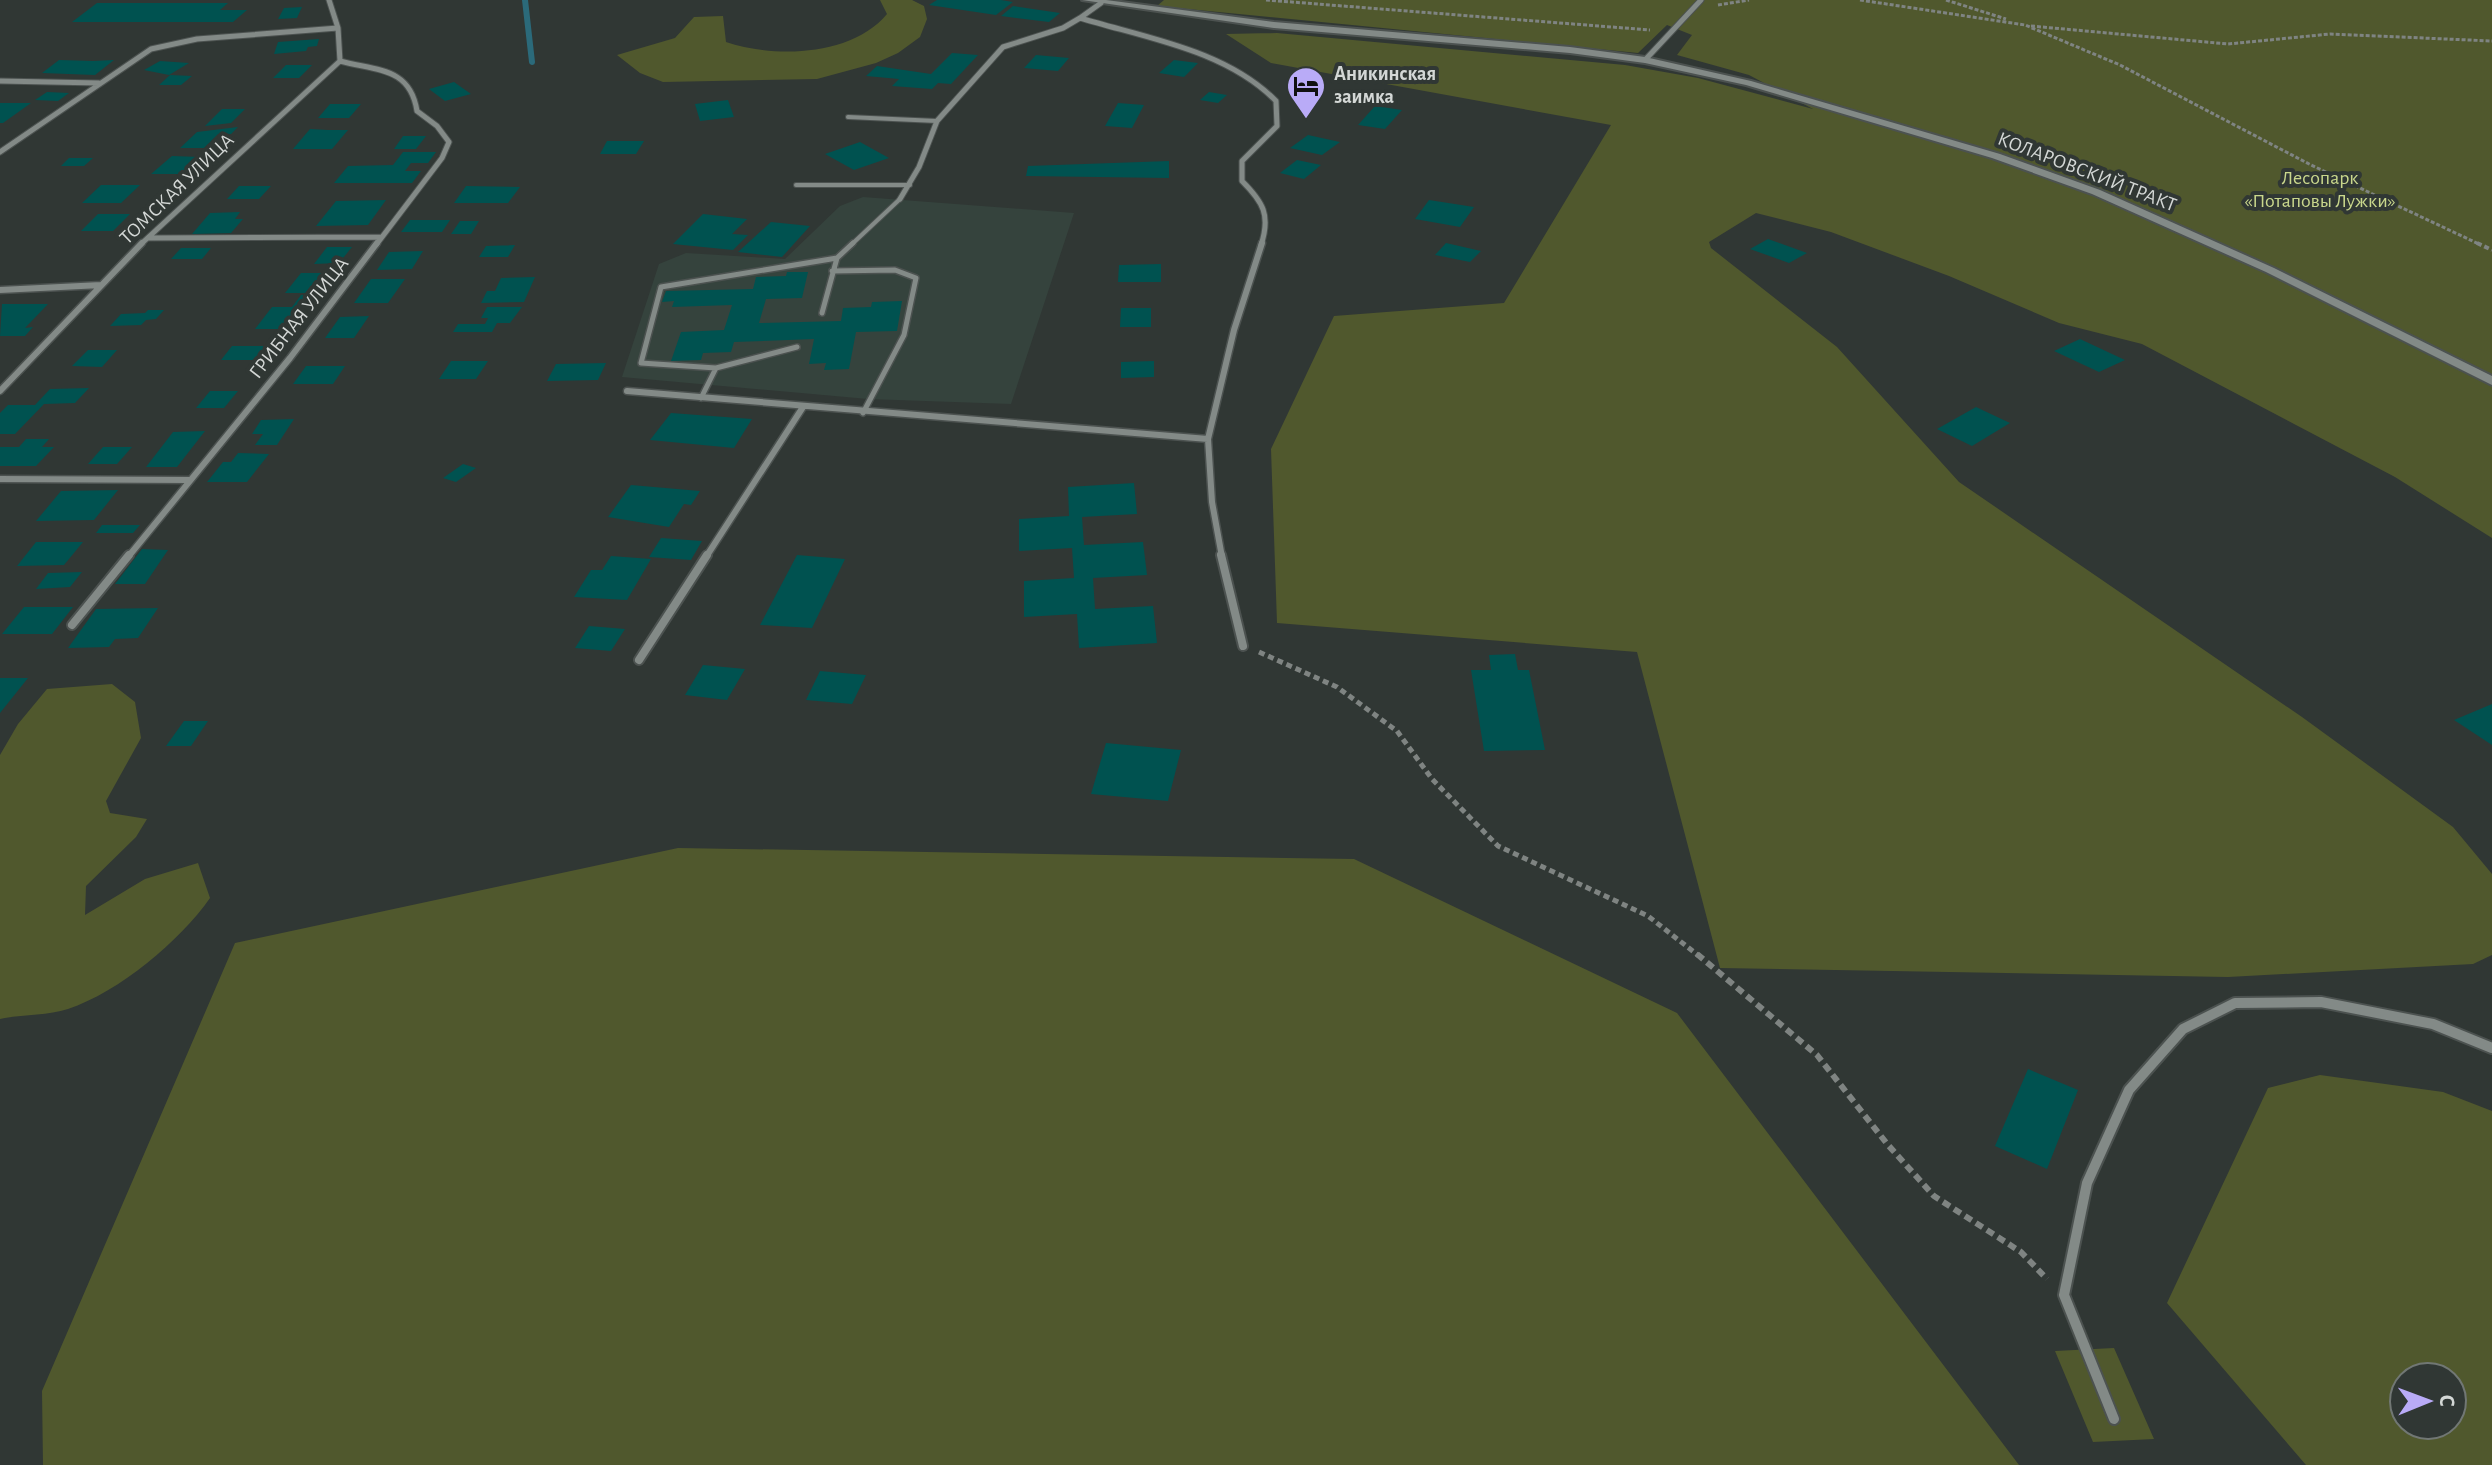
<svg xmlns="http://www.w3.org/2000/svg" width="2492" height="1465" viewBox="0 0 2492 1465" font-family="'Alegreya Sans',sans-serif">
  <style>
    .built { fill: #35433d }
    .green { fill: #50582d; fill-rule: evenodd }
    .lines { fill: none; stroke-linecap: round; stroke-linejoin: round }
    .stream { stroke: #2b6a7a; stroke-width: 6 }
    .building { fill: #005250 }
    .lane-far1-casing { stroke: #4c5250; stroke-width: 6 }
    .lane-casing { stroke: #4c5250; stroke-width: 8 }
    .street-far3-casing { stroke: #4c5250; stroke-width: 7 }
    .street-far2-casing { stroke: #4c5250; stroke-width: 9 }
    .street-far1-casing { stroke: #4c5250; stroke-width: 12 }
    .street-casing { stroke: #4c5250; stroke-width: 14 }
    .secondary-casing { stroke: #4c5250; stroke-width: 4 }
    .path-far3 { stroke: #7f8482; stroke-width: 3; stroke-dasharray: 4 2; stroke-linecap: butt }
    .path-far2 { stroke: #7f8482; stroke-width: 4; stroke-dasharray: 5 3; stroke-linecap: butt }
    .path-far1 { stroke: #7f8482; stroke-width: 5; stroke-dasharray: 6 4; stroke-linecap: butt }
    .path { stroke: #7f8482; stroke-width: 6; stroke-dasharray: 8 5; stroke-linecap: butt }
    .lane-far1 { stroke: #838a87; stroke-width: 4 }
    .lane { stroke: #838a87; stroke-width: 5 }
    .street-far3 { stroke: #838a87; stroke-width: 5 }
    .street-far2 { stroke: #838a87; stroke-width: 6 }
    .street-far1 { stroke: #838a87; stroke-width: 8 }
    .street { stroke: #838a87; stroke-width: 10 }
    .secondary { fill: #838a87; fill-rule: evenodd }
    .labels { text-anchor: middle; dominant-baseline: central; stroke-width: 8; stroke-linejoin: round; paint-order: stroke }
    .far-poi-label { font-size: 20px; font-weight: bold; fill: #d3d7d5; stroke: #303734; text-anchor: start }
    .far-street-label { font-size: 20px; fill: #d3d7d5; stroke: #303734 }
    .far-park-label { font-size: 20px; fill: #c9d78c; stroke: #303734 }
  </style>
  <rect width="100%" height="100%" fill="#303734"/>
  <!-- built -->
  <path class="built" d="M863,197L1074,213L1011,404L868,399L622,377L659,264L686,253L785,259L840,206Z"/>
  <!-- green -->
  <path class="green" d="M880,0H912L924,6L927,19L920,37L898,53L876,63L817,79L663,82L640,73L617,55L675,38L694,17L723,16L726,42C774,58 851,57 887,14Z
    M1164,0H2492V538L2395,477L2142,344L2059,323L1949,276L1831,232L1756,213L1709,242L1711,248L1837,347L1959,482L2302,717L2453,827L2492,874V955L2473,964L2228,977L1720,968L1637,652L1277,623L1271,449L1334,316L1504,303L1611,125L1271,63L1226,34L1277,33L1625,65L1698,78L1813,109L1749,75L1677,55L1692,35L1667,25L1638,53L1157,6Z
    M112,684L135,702L141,738L106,801L110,813L147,819L136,837L86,886L85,915L145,879L198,863L210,898C180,941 119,992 68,1009C47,1016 22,1014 0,1019V755L18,724L47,689Z
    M678,848L1354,859L1677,1013L2019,1465H43L42,1391L235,943Z
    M2320,1075L2443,1092L2492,1111V1465H2306L2167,1303L2268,1088ZM2404,1377H2452V1425H2404Z
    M2114,1348L2154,1439L2093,1442L2055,1351Z"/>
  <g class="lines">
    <!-- stream -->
    <path class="stream" d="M525,0L532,62"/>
  </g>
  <!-- building -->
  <path class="building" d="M937,0H1001L1013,2L996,15L929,5Z
    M97,3H228L220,10H247L233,22H72Z
    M1013,6L1060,13L1049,22L1001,16Z
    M302,7L297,18L278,19L284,8Z
    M319,39L317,46L308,47L306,51L274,54L278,42Z
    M952,53L978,55L951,84L938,83L932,89L892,86L899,79L866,76L877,66L931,74Z
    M1036,55L1069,58L1058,71L1024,68Z
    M59,60L93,61L114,60L95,75L42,73Z
    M1174,60L1198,63L1184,77L1159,73Z
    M160,61L189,63L169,75L144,70Z
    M286,65H312L299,78H273Z
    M170,75L192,76L181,85H159Z
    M454,82L471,94L445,101L429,89Z
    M47,92L69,93L58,101L35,100Z
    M1209,92L1227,95L1218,103L1200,100Z
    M728,100L734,117L700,121L695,104Z
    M0,103H31L3,123H0Z
    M1118,103L1144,105L1132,128L1105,126Z
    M330,104H361L349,118H318Z
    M1375,106L1402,110L1385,129L1358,125Z
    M222,109H245L231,123L205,126Z
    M238,127L231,134H218L204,148H180L197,132Z
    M310,129L328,130H348L332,149H293Z
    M1308,135L1340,142L1322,155L1290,148Z
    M403,136H426L416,149H394Z
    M607,141H644L636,154H600Z
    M860,142L889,158L854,170L825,154Z
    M403,152H436L428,163H411L405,171H421L412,183H334L348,166L393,165Z
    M172,156L201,157L181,174H151Z
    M69,158H93L84,166H61Z
    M1297,160L1321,165L1304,179L1280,173Z
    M1169,161V178L1026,176L1028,166Z
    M101,185H140L121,203H82Z
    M239,186H271L259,199H227Z
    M466,186L520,187L508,203H454Z
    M386,200L368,225L316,226L336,201Z
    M1429,200L1474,207L1460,227L1415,219Z
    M240,212L235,219H243L231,233L192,234L210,213Z
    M98,214H130L113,231H81Z
    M703,214L747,219L732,234L748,235L733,250L673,244Z
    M410,220H450L442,232H401Z
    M460,221H479L471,234H451Z
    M771,222L810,226L782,257L738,252Z
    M1768,239L1807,253L1789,263L1750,249Z
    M1446,243L1481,251L1470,262L1435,255Z
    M515,245L508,257H479L486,246Z
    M327,247H352L339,263L314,264Z
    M181,248H211L202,259H171Z
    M423,251L412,269L377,270L389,252Z
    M1161,264V282H1118L1119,265Z
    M787,272H808L802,298L766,299L759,323L841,321L843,308L871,307L872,302L902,301L897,331L856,332L849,369L824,370L826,363L809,364L814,339L734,342L731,352L703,353L701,360L671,361L681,332L724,330L732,305L672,307L674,301L662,302L666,291L753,289L756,277L786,276Z
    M301,273H336L321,293H285Z
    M535,277L524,302L481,303L487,291H495L501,278Z
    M371,279H405L388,303H354Z
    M324,294L316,306H303L286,329H255L272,307H292L301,295Z
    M2,304H48L25,328L33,327L25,336H0Z
    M487,307H522L510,323H497L492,332H453L458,324H485L488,318H481Z
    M1121,308H1151V327H1120Z
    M148,310H164L156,319L146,320L141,325L110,326L121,314L145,313Z
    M369,316L354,338H325L340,317Z
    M2080,339L2125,360L2099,372L2054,351Z
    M232,346H276L266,360H221Z
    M88,350H117L102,367L72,366Z
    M451,361H488L476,379H439Z
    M1154,361V377L1121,378V362Z
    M606,363L598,380L547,381L556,364Z
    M306,366H345L333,384H293Z
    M89,388L75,403L44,404L15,434H0V413L8,405H35L50,389Z
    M210,391H238L224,408H196Z
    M1976,407L2010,423L1972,446L1937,429Z
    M671,413L752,419L734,448L650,440Z
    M294,419L277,445H255L263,434H252L261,420Z
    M205,431L177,467H146L173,432Z
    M26,439H49L42,447H54L36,466H0V447H19Z
    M103,447H132L117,464H88Z
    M238,453L269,454L247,482H207L223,462H231Z
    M463,464L476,468L456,482L443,478Z
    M1134,483L1137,514L1082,517L1084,545L1143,542L1147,575L1093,578L1095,609L1153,606L1157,643L1079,648L1077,614L1024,617V581L1074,578L1072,548L1019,551V519L1069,516L1068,487Z
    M631,485L700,491L691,505L684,504L669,527L608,517Z
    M118,490L94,520L36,521L61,491Z
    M102,525H140L133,533H96Z
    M661,538L702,541L691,560L649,557Z
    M36,542H83L64,565L17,566Z
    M142,549L168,550L145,584H115Z
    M797,555L845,559L812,628L760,625Z
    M611,556L651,559L627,600L574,597L591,570H602Z
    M82,572L70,587L36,589L48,573Z
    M24,607H73L52,634H2Z
    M158,608L138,638L115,639L109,647L68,648L96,609Z
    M589,626L625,629L611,651L575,648Z
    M1515,654L1518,670H1529L1545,750L1484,751L1471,670H1491L1489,655Z
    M703,665L745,669L727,700L685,695Z
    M820,671L866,675L852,704L806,700Z
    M0,678H28L0,713Z
    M2492,704V745L2454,720Z
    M184,721H208L191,746H166Z
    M1106,743L1181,750L1168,801L1091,794Z
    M2028,1069L2078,1090L2047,1169L1995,1146Z"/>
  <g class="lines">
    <defs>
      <path id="lane-far1" d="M848,117L937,121
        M796,185H910
        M851,245L900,199"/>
      <path id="lane" d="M832,271L895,270L916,278L904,335L863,413
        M822,313L837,258L853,243
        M797,347L716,368L641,363L661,287L837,258
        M701,398L716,368"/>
      <path id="street-far3" d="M1101,3L1080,18C1146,38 1226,50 1276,101L1277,126L1242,161V181C1263,202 1271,215 1261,245
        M1645,60L1701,0
        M340,61C377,71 410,67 417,111L437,126L449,142L442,158L376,245
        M0,81L99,83
        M0,152L151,49L197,39L338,28
        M900,199L919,167L937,121L1003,47L1063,28L1080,18
        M148,238L381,237
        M140,245L340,61L338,28L329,0"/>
      <path id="street-far2" d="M0,290L101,285
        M0,391L142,243
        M627,391L1208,439
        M0,479L189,480
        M128,557L290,358L377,243
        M706,557L803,407
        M1222,557L1212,502L1208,439L1234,330L1262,243"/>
      <path id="street-far1" d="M1221,555L1243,646
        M72,625L129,555
        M639,660L707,555"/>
      <path id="street" d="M2114,1419L2064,1295L2087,1183L2129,1090L2183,1029L2235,1003L2321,1002L2433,1024L2492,1048"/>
      <path id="secondary" d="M1082,0H1106L1274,22L1570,47L1645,57L1751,81L2000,154L2100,190L2274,268L2492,376V385L2266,272L2092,194L1992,158L1746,85L1645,63L1570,53L1274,28Z"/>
    </defs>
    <!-- lane-far1 casing -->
    <use href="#lane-far1" class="lane-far1-casing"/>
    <!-- lane casing -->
    <use href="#lane" class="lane-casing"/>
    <!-- street-far3 casing -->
    <use href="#street-far3" class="street-far3-casing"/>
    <!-- street-far2 casing -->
    <use href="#street-far2" class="street-far2-casing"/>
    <!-- street-far1 casing -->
    <use href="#street-far1" class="street-far1-casing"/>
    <!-- street casing -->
    <use href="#street" class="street-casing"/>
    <!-- secondary casing -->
    <use href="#secondary" class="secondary-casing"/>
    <!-- path-far3 -->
    <path class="path-far3" d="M1266,0L1650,30
      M1860,0L2025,25L2120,65L2311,165L2481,245
      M1946,0L2006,19
      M1718,5L1749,0
      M2031,26L2228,44L2330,34L2492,41"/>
    <!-- path-far2 -->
    <path class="path-far2" d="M2477,243L2492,250"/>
    <!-- path-far1 -->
    <path class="path-far1" d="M1259,652L1337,687L1397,731L1432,779L1498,846L1648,916L1699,956"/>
    <!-- path -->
    <path class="path" d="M1697,954L1817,1055L1888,1145L1934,1196L2021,1252L2047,1279"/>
    <!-- lane-far1 -->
    <use href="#lane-far1" class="lane-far1"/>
    <!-- lane -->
    <use href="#lane" class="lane"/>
    <!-- street-far3 -->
    <use href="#street-far3" class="street-far3"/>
    <!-- street-far2 -->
    <use href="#street-far2" class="street-far2"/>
    <!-- street-far1 -->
    <use href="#street-far1" class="street-far1"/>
    <!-- street -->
    <use href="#street" class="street"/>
    <!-- secondary -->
    <use href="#secondary" class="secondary"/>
  </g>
  <!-- icons -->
  <defs>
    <symbol id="hotel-pin" viewBox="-11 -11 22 30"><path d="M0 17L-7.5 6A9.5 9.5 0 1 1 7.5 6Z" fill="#b9abf7" stroke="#303734"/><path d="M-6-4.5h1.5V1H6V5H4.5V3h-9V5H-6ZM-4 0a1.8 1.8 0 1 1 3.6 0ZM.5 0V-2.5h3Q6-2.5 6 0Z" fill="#111"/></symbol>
  </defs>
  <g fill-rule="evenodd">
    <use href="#hotel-pin" x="1284" y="64" width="44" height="60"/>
  </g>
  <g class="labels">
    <!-- far-poi labels -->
    <g class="far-poi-label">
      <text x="1334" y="74">Аникинская<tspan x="1334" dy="23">заимка</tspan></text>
    </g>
    <!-- far-street labels -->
    <g class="far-street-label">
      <text transform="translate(2087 172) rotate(21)">КОЛАРОВСКИЙ ТРАКТ</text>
      <text transform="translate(177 189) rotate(-44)">ТОМСКАЯ УЛИЦА</text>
      <text transform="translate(299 318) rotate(-52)">ГРИБНАЯ УЛИЦА</text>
    </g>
    <!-- far-park labels -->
    <g class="far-park-label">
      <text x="2320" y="178">Лесопарк<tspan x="2320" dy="23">«Потаповы Лужки»</tspan></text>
    </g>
  </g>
  <!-- north arrow -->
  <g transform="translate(2428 1401) rotate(89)"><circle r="38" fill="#303734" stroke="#717774" stroke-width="2"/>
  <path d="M0-6L14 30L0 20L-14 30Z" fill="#b9abf7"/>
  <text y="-12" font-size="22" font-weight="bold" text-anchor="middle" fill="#d3d7d5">С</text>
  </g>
</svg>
